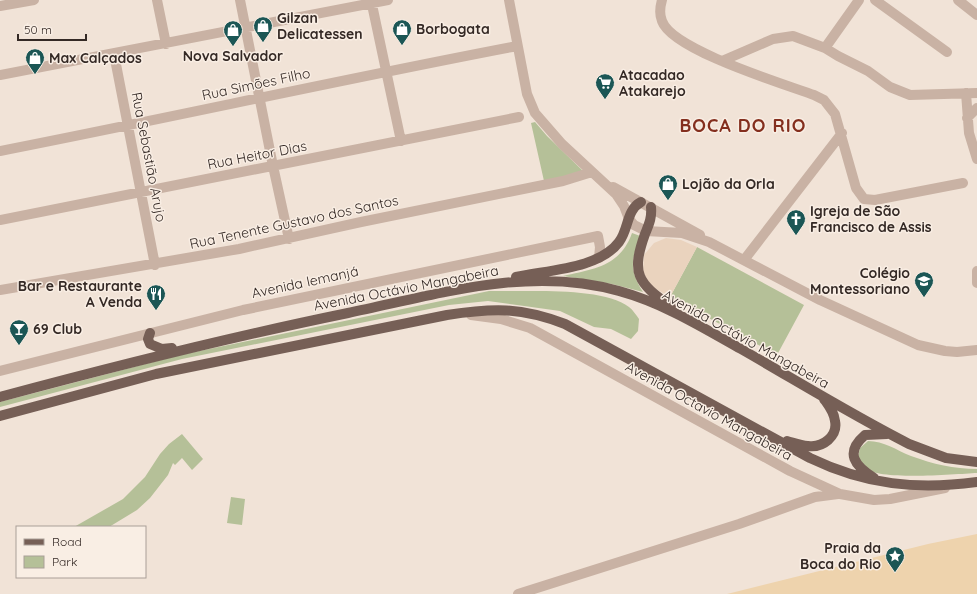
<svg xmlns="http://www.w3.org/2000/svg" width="977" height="594" viewBox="0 0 977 594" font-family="Quicksand,sans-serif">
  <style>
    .green { fill: #b5c098 }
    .sand { fill: #eed3ad }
    .plaza { fill: #ead3be }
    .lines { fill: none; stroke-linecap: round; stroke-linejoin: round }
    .minor { stroke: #c9b2a4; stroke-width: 10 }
    .major { stroke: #765f56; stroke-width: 10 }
    .labels { text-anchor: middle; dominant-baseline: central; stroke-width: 3; stroke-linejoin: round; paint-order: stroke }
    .poi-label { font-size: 14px; font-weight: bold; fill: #342925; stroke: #f9eee4; text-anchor: start }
    .street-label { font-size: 14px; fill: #342925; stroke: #f9eee4 }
    .district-label { font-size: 18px; font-weight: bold; letter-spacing: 1px; fill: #842f1e; stroke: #f9eee4 }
  </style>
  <rect width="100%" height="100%" fill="#f1e3d7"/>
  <!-- green -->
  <path class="green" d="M535,122L547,136L582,170L583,173L544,181L531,123Z
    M632,233L643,237C629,257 630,272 643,292L612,284L563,276C593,269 620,267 632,233Z
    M697,247L804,305L777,355L670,297Z
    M489,291C524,292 602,286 629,307C633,310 636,315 639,319L638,331L631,339L611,329L594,327L560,311L488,301L449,305L182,359L0,407V402L180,355Z
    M182,434L203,459L192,470L182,458L175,465L173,463L168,475L150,498L137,510L109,527H74L123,499L145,477L160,454L169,444Z
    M868,441C884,441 896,450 911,456C933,464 954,469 977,469V473C955,474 880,481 864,468C862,465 860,460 858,457L860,448Z
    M231,497L245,499L242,525L227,523Z"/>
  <!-- sand -->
  <path class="sand" d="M977,534V594H727L928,544Z"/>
  <!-- plaza -->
  <path class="plaza" d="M666,238L681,240L697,247L670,297L651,286L643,272L644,255L654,243Z"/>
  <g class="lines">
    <!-- minor -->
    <path class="minor" d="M157,0L166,44
      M240,0L273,166L289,239
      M371,0L401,141
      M509,0L527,94L535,113L562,144L616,194L624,206L629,219L634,225L646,231L682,233L709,242L820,300L918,345L945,351L957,352L977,350
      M662,0C660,7 659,14 662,21C672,50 784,84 814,95L824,100L835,114L856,188L864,199L875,200L963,183
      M875,0L947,52
      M958,0L977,15
      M0,6L34,0
      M825,48L859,0
      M114,54L155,265
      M722,61L773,39L793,36L825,48L838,56L868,71L890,87L910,95L977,93
      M0,75L388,0
      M966,93L969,133L977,159
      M967,118L977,108
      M0,151C173,117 344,79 517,46
      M613,187L700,235
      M0,220L519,117
      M744,260L842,133
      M977,271V283
      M0,290L239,249L361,222L563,181L592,172
      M471,315L501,319L530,328L790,471L840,494L874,500L890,499L945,488
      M0,371L243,310L598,236L600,247L599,258
      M518,594L739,524L815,497L838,494"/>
    <!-- major -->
    <path class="major" d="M651,207C652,218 649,224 645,234C631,273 637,283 671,306
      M516,277C547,270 599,269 619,242C629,229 626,210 641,202
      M150,333L148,339L150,344L162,349L172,348
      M0,397C115,366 231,337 348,313C436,295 529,265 619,291C663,303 702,327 741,349C797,381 852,415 909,444L946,458L977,462
      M0,416L156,374L447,315C493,308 520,307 565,324L810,458C866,485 917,490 977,482
      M787,441C794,443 801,446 808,446C823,448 838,436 835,421C834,412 829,406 824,399
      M874,478C855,466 844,453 865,435L887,434"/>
  </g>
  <!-- icons -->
  <defs>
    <symbol id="shop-pin" viewBox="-11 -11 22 30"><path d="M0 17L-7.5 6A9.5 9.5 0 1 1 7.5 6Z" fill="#1b5655" stroke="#f9eee4"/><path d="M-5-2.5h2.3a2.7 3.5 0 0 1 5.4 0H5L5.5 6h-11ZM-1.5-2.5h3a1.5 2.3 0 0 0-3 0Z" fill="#fff"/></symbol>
    <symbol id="supermarket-pin" viewBox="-11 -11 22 30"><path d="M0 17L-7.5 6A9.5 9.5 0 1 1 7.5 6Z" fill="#1b5655" stroke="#f9eee4"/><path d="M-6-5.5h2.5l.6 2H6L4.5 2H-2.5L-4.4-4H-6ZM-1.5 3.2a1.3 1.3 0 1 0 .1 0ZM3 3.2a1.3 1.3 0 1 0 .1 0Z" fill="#fff"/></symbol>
    <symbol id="church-pin" viewBox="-11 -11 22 30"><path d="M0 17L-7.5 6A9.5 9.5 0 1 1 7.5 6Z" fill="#1b5655" stroke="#f9eee4"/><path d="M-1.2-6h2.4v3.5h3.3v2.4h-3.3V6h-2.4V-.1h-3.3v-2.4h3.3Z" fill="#fff"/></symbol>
    <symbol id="school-pin" viewBox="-11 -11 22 30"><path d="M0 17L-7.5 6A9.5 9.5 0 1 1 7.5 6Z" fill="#1b5655" stroke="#f9eee4"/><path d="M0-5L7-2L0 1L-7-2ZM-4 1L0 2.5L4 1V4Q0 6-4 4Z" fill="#fff"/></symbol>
    <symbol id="restaurant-pin" viewBox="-11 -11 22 30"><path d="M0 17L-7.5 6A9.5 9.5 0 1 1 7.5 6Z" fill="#1b5655" stroke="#f9eee4"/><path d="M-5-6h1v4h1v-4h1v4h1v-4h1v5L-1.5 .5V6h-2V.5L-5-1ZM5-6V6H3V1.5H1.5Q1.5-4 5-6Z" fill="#fff"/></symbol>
    <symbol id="bar-pin" viewBox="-11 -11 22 30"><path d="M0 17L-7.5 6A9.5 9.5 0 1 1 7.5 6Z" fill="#1b5655" stroke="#f9eee4"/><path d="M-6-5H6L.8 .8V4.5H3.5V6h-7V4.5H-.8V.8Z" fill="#fff"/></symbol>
    <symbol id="sight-pin" viewBox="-11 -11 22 30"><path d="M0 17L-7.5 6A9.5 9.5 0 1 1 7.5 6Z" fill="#1b5655" stroke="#f9eee4"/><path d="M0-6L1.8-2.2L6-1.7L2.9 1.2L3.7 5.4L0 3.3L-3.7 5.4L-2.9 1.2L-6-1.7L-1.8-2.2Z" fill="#fff"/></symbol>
  </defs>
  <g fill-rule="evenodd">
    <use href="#shop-pin" x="252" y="15" width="22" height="30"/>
    <use href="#shop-pin" x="391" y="18" width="22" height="30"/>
    <use href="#shop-pin" x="222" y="19" width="22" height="30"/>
    <use href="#shop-pin" x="24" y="47" width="22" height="30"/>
    <use href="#supermarket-pin" x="594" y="72" width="22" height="30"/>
    <use href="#shop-pin" x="657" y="173" width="22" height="30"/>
    <use href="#church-pin" x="785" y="208" width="22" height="30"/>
    <use href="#school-pin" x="913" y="270" width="22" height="30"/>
    <use href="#restaurant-pin" x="145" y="283" width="22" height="30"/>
    <use href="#bar-pin" x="8" y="318" width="22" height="30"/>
    <use href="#sight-pin" x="884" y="545" width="22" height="30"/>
  </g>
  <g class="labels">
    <!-- poi labels -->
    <g class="poi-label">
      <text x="277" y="18">Gilzan<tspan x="277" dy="16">Delicatessen</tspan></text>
      <text x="416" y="29">Borbogata</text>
      <text x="233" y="56" text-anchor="middle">Nova Salvador</text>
      <text x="49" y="58">Max Calçados</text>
      <text x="619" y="75">Atacadao<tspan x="619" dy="16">Atakarejo</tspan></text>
      <text x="682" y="184">Lojão da Orla</text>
      <text x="810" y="211">Igreja de São<tspan x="810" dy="16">Francisco de Assis</tspan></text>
      <text x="910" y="273" text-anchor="end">Colégio<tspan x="910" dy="16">Montessoriano</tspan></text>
      <text x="142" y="286" text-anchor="end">Bar e Restaurante<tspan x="142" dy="16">A Venda</tspan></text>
      <text x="33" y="329">69 Club</text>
      <text x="881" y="548" text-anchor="end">Praia da<tspan x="881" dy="16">Boca do Rio</tspan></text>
    </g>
    <!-- street labels -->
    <g class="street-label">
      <text transform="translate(256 84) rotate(-12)">Rua Simões Filho</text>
      <text transform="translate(257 155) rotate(-11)">Rua Heitor Dias</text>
      <text transform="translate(149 157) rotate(79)">Rua Sebastião Arujo</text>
      <text transform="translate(294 222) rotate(-12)">Rua Tenente Gustavo dos Santos</text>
      <text transform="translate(305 282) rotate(-12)">Avenida Iemanjá</text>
      <text transform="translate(406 288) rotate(-11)">Avenida Octávio Mangabeira</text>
      <text transform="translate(746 339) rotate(29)">Avenida Octávio Mangabeira</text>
      <text transform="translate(709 411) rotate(29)">Avenida Octavio Mangabeira</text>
    </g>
    <!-- district labels -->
    <g class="district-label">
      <text x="743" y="125">BOCA DO RIO</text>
    </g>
  </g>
  <!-- legend -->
  <rect x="16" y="526" width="130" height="52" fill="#f9eee4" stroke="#aa9f98"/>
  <rect x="24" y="539" width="20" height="6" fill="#765f56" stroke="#aa9f98"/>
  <text x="52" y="546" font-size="12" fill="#342925">Road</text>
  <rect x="24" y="556" width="20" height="12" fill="#b5c098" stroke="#aa9f98"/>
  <text x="52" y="566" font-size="12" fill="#342925">Park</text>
  <!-- scale -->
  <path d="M18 34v6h68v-6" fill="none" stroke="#342925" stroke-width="2"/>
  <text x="24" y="34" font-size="12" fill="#342925" stroke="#f9eee4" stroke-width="3" paint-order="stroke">50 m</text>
</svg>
